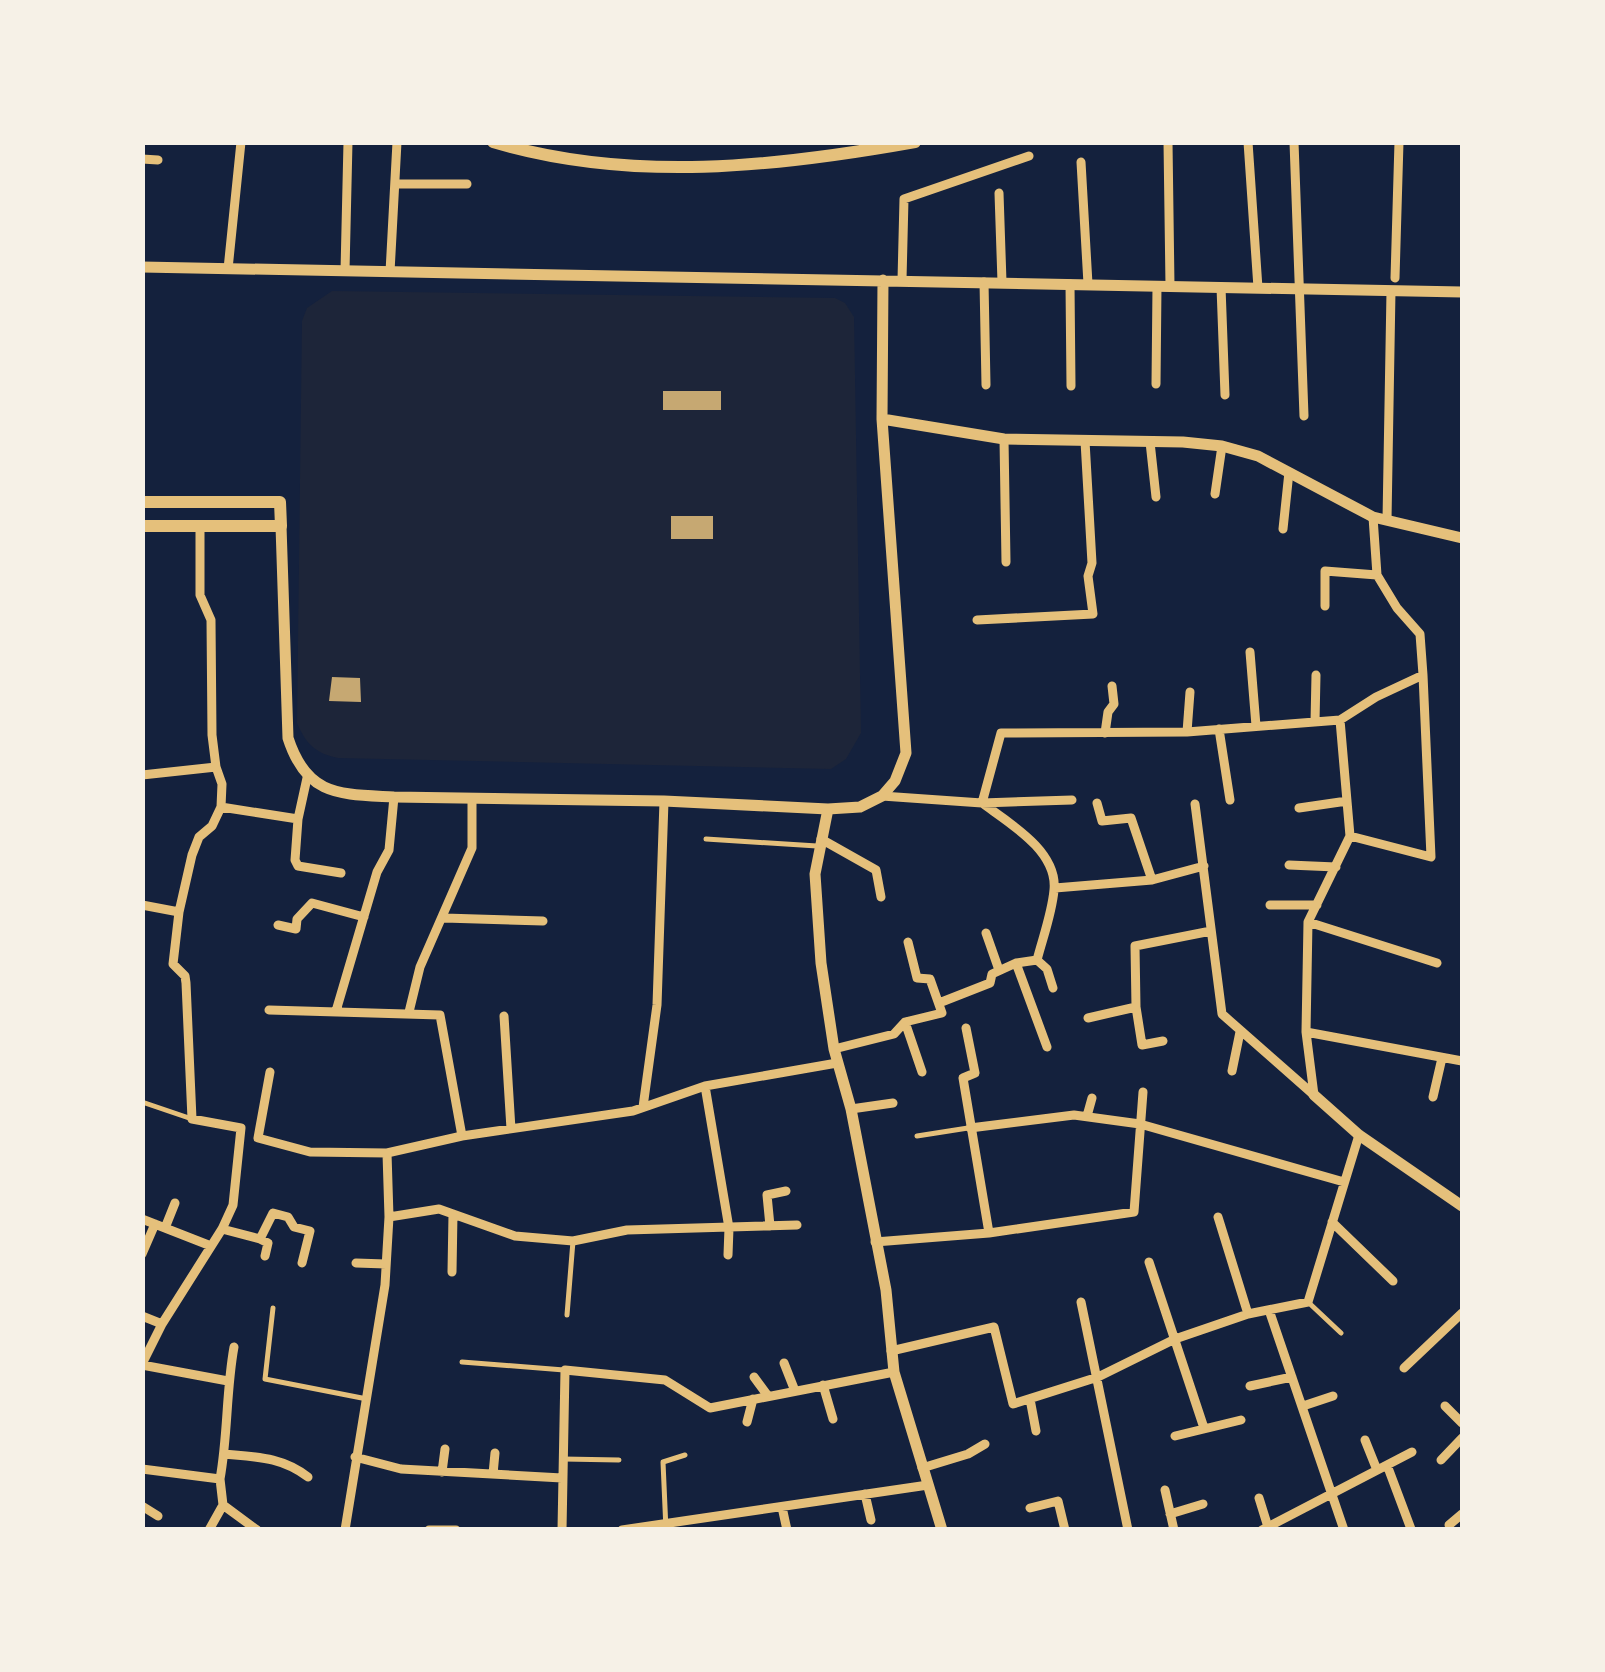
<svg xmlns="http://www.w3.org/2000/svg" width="1605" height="1672" viewBox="0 0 1605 1672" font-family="Lora,serif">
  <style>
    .green { fill: #1d2539 }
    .building { fill: #c6a872 }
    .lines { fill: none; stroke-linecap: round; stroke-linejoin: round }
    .service { stroke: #e5c07b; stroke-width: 5 }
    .minor { stroke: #e5c07b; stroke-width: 9 }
    .tertiary { stroke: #e5c07b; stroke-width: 11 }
    .secondary { stroke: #e5c07b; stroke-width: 12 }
  </style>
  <rect width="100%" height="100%" fill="#14213d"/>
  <!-- green -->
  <path class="green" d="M332,291L835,298L845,303L854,317L861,733L846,759L831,769L338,758C315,753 306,744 297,723L302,321L307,308Z"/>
  <!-- building -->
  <path class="building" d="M663,391H721V410H663Z
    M671,516H713V539H671Z
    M332,677L360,678L361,702L329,701Z"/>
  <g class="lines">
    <!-- service -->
    <path class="service" d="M706,839L817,846
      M142,1102L192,1119
      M917,1136L968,1128
      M1308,1302L1341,1333
      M273,1308L265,1379L367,1399
      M567,1315L573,1241
      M462,1362L564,1370
      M563,1459L619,1460
      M666,1530L663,1462L685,1455"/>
    <!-- minor -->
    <path class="minor" d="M1168,142L1170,286
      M1248,142L1258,288
      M1294,142L1304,416
      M142,159L158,160
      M1081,162L1088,284
      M395,184H467
      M999,193L1002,282
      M228,269L241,142
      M345,271L348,142
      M390,272L397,142
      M1395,278L1399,142
      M902,280L904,199L1029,156
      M984,282L986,385
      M1070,284L1071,386
      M1221,287L1225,395
      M1156,384L1157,286
      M1004,439L1006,562
      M1150,442L1156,497
      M1215,494L1222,446
      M1387,520L1391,291
      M1283,529L1289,472
      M1325,606V571L1377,575
      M977,620L1093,614L1088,576L1092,563L1085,441
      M1250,652L1256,726
      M1315,722L1316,675
      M1219,729L1230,800
      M1187,732L1190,692
      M1105,733L1108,712L1114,704L1112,686
      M142,775L216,767
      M307,778L298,819L295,860L298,866L341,873
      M882,796L982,803L1072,800
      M1097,803L1102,821L1131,818L1152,880
      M1195,804L1222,1014L1314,1095
      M221,807L298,819
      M1299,808L1347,801
      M1350,836L1431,857L1423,675
      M821,839L876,870L881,897
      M1289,865L1336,867
      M1055,888L1152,880L1204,866
      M142,905L179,912
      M1270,905H1317
      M444,918L543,921
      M1308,922L1437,963
      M278,925L296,929L297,919L312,903L364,917
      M986,933L999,970
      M1037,960L1047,969L1053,988
      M1016,963L1047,1047
      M939,1003L990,983L992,974L1016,963L1037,960C1043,937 1052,913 1054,890C1058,851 1009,823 982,803L1001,733L1187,732L1340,720
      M269,1010L440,1015L462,1136
      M336,1011L377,872L389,850L394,797
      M409,1012L420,967L472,848V799
      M504,1016L511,1129
      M1088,1018L1136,1007
      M905,1022L922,1072
      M966,1028L975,1073L963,1078L989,1233
      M1306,1032L1462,1061
      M1163,1041L1142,1045L1136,1007L1135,946L1211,931
      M834,1049L894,1034L905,1022L942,1013L930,979L917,978L908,942
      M1232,1071L1240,1032
      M270,1072L258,1138L310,1152L387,1153L462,1136L633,1111L705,1086L837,1063
      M705,1086L729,1228L728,1255
      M1314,1095L1306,1032L1308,922L1350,836L1340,720L1376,697L1423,675L1420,634L1397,608L1377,575L1373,517
      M1433,1097L1442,1058
      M643,1107L657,1005L664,801
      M851,1109L893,1103
      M1087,1116L1092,1098
      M970,1128L1074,1115L1140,1124L1344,1182
      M389,1217L439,1209L515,1236L573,1241L627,1230L797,1225
      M1218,1217L1248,1314
      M142,1219L211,1246
      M1332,1222L1393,1281
      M770,1226L767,1195L786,1191
      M165,1228L175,1203
      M222,1229L260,1239L273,1213L288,1217L294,1227L310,1231L302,1263
      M260,1239L268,1243L265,1256
      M875,1242L989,1233L1134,1212L1143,1092
      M142,1254L155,1224
      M1149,1262L1204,1428
      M356,1263L386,1264
      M452,1272L453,1214
      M1081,1302L1128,1530
      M1269,1310L1344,1530
      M142,1316L162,1324
      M891,1351L994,1327L1013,1404L1098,1377L1175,1339L1248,1314L1308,1302L1359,1135
      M784,1363L795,1391
      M142,1364L162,1324L222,1229L233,1205L241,1128L192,1119L186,983L185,976L173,964L179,912L192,855L199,837L212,826L221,807L222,784L216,767L212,735L211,620L200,595V526
      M142,1365L228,1381
      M1404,1368L1462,1313
      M754,1377L768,1396
      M823,1385L833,1419
      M1250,1386L1292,1377
      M1030,1399L1036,1431
      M1303,1406L1333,1396
      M1445,1406L1462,1423
      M747,1422L753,1399
      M1175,1436L1241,1420
      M1365,1440L1377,1470
      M225,1454C257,1457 282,1457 308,1477
      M355,1457L401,1469L562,1478
      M1441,1460L1462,1438
      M1387,1465L1411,1529
      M922,1468L968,1454L985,1444
      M142,1469L220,1479L223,1505L257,1530
      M442,1472L445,1449
      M493,1474L495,1453
      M220,1479C228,1435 226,1391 234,1347
      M1165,1490L1174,1530
      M865,1494L871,1520
      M1259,1498L1268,1527
      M142,1506L158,1516
      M782,1507L787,1530
      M1030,1508L1058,1501L1065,1530
      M1170,1514L1203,1504
      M1449,1525L1462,1514
      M209,1530L223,1505
      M345,1530L385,1285L389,1217L387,1153
      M429,1530H456
      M562,1530L565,1370L665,1380L710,1408L894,1372
      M622,1530L928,1485
      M1262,1530L1412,1452"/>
    <!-- tertiary -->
    <path class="tertiary" d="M142,267L1462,292
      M882,419L1004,439L1183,442L1222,446L1258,456L1373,517L1462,538
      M281,526L288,738C307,797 340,794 394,797L664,801L828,809L860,807L882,796L895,781L906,753L882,419L883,280
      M828,809L815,874L821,963L834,1049L851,1109L886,1290L894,1372L942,1530
      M1314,1095L1359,1135L1462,1206"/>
    <!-- secondary -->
    <path class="secondary" d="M493,142C632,183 775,167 915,142
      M142,502H280L281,526H142"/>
  </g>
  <!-- border -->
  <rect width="1605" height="1672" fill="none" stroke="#f6f1e7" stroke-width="290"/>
</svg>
